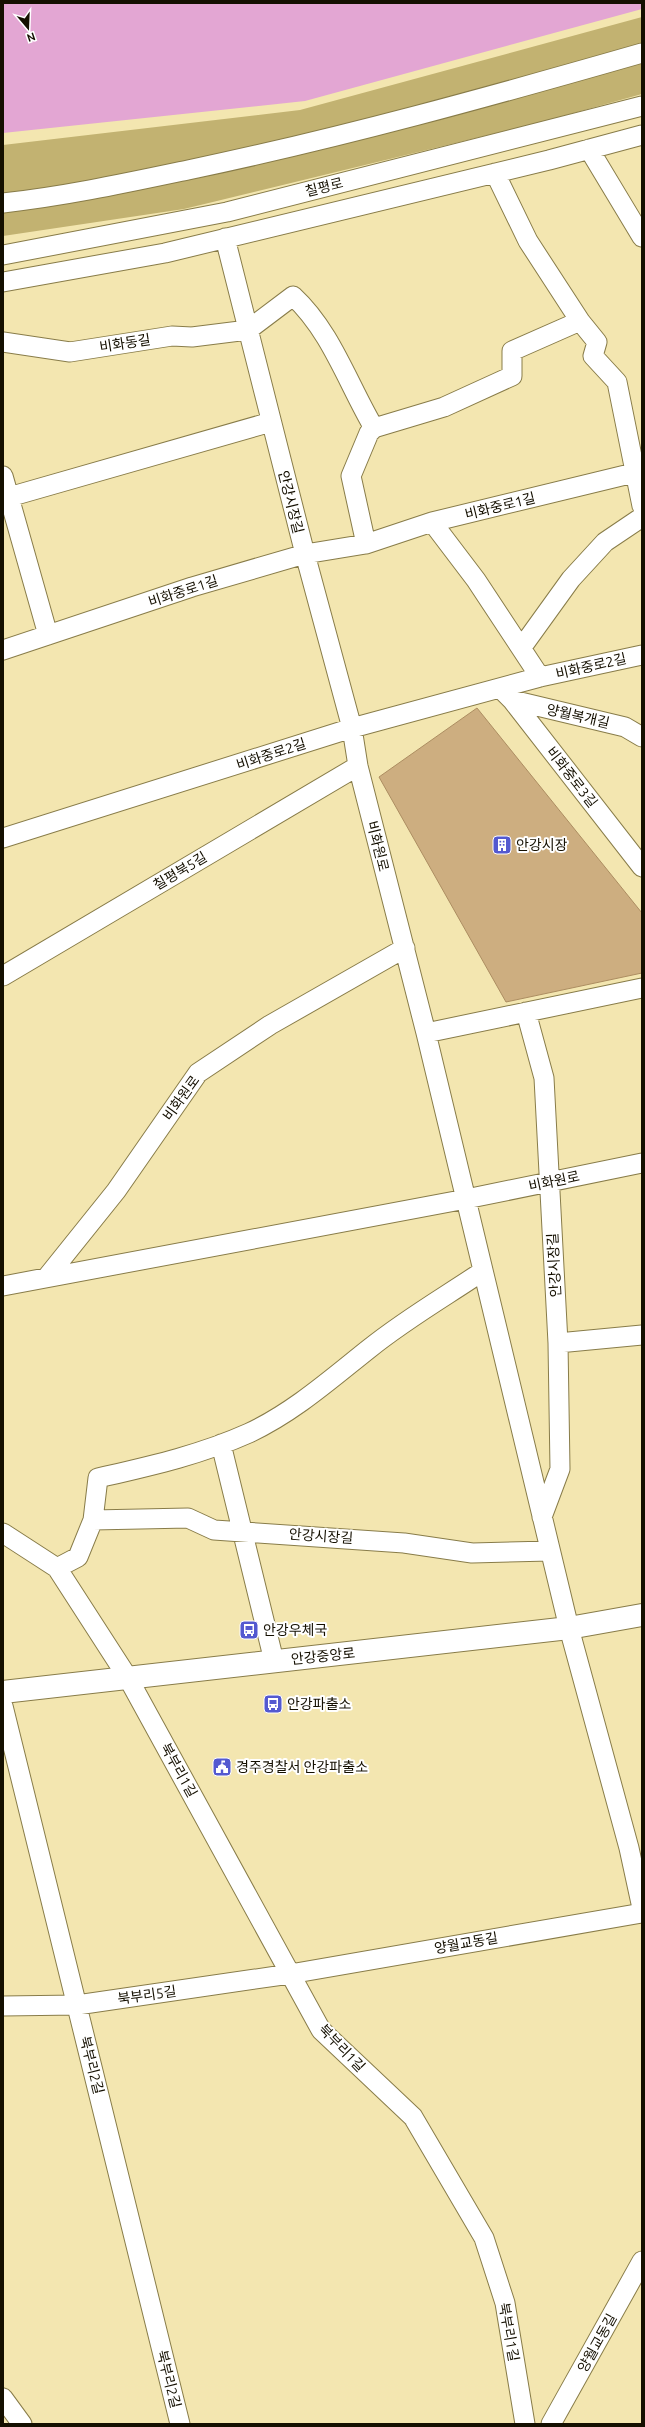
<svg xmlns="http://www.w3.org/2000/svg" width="645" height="2427" viewBox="0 0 645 2427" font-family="Ubuntu,'Noto Sans KR',sans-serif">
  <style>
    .green { fill: #c2b271 }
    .water { fill: #e3a6d3 }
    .building { fill: #cdae80; stroke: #ac8d61 }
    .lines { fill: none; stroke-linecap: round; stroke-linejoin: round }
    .minor-casing { stroke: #887c49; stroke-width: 21 }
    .major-casing { stroke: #887c49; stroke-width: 24 }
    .minor { stroke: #fff; stroke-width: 19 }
    .major { stroke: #fff; stroke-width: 22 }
    .labels { text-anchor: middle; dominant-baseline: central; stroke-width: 4; stroke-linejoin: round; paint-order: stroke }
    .street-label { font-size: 14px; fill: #140f00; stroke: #fff }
    .poi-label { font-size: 14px; fill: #140f00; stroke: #fff; text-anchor: start }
  </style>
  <rect width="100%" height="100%" fill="#f3e6b0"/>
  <!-- green -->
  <path class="green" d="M642,17V94L538,123L184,209L3,236V145L300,110Z"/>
  <!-- water -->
  <path class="water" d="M3,3H642V9L305,101L3,133Z"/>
  <!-- building -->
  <path class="building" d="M477,708L642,913V973L506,1002L379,777Z"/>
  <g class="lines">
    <defs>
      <path id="minor" d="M589,149L642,237
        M3,203C66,196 126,183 188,170C341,138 492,96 642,53
        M225,238L305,554L352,728L358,766L426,1033L569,1628L629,1848L642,1908
        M3,255L227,212L642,106
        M3,282L165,253L549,160L642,135
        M580,321L597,342L593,356L617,382L642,506
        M3,342L70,352L172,336L192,337L248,330L293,296C331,331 348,384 374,428
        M3,476L9,497L3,499
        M432,522L476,580L540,677
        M366,544L351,476L369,433L374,428L444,407L512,376V351L580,321L528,241L495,173
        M48,635L9,497L271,422
        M522,647L571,579L605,542L642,517
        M3,650L192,587L305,554L366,544L432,522L642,471
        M501,689L512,700L642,867
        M512,700L625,727L642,737
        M3,838L352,728L540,677L642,655
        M3,976L358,766
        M526,1012L544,1078L558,1343L560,1469L542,1517
        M426,1033L642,988
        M47,1277L116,1191L198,1073L270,1025L405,948
        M3,1286L466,1199L642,1163
        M558,1343L642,1335
        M221,1444L274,1661
        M93,1520L188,1518L214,1530L404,1543L472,1553L550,1551
        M3,1533L57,1568L128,1678L321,2030L413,2117L484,2238L505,2303L525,2424
        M57,1568L78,1557L93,1520L98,1478C150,1466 200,1455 249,1433C294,1412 332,1378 370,1348C406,1319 446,1296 483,1271
        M3,1706L180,2424
        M3,2006L77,2005L290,1974L642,1913
        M3,2398L22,2424
        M551,2424L642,2261"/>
      <path id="major" d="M3,1692L569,1628L642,1615"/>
    </defs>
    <!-- minor casing -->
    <use href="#minor" class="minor-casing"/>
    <!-- major casing -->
    <use href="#major" class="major-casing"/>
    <!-- minor -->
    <use href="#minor" class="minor"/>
    <!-- major -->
    <use href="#major" class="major"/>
  </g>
  <!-- icons -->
  <defs>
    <symbol id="building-square" viewBox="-11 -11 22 22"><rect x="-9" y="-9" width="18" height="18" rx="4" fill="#5359d0" stroke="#fff"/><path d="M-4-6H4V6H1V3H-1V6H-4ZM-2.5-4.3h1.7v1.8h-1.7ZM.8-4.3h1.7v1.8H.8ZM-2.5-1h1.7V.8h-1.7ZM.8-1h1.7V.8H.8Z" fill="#fff"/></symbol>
    <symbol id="bus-square" viewBox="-11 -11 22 22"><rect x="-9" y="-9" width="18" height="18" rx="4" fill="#5359d0" stroke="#fff"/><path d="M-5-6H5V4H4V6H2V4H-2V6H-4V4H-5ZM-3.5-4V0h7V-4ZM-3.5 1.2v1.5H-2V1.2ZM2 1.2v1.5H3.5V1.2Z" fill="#fff"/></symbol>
    <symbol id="civic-square" viewBox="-11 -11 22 22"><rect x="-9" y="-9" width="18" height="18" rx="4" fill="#5359d0" stroke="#fff"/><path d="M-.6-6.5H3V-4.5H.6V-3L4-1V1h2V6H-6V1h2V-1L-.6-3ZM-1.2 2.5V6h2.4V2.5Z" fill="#fff"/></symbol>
  </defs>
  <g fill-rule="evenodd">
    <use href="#building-square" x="491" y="834" width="22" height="22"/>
    <use href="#bus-square" x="238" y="1619" width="22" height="22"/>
    <use href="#bus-square" x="262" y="1693" width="22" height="22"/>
    <use href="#civic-square" x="211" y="1756" width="22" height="22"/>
  </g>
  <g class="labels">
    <!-- street labels -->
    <g class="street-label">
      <text transform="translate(324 187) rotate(-14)">칠평로</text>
      <text transform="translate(125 343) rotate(-9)">비화동길</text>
      <text transform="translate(291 502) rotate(76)">안강시장길</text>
      <text transform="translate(500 506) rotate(-14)">비화중로1길</text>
      <text transform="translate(183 591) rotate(-18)">비화중로1길</text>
      <text transform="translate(591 666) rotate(-13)">비화중로2길</text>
      <text transform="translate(578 716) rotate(13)">양월복개길</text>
      <text transform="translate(271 754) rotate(-18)">비화중로2길</text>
      <text transform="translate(572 777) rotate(52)">비화중로3길</text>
      <text transform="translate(378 846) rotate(76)">비화원로</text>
      <text transform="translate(180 871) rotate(-31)">칠평북5길</text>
      <text transform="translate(181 1098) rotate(-54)">비화원로</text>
      <text transform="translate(554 1181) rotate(-12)">비화원로</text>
      <text transform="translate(554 1265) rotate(-93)">안강시장길</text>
      <text transform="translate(321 1536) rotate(4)">안강시장길</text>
      <text transform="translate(323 1656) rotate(-6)">안강중앙로</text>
      <text transform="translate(179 1770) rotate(61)">북부리1길</text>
      <text transform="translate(466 1943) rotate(-10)">양월교동길</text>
      <text transform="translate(147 1995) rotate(-8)">북부리5길</text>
      <text transform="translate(342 2048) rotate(46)">북부리1길</text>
      <text transform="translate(92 2065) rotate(76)">북부리2길</text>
      <text transform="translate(509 2332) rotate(80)">북부리1길</text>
      <text transform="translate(597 2343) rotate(-61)">양월교동길</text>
      <text transform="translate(169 2379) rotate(76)">북부리2길</text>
    </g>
    <!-- poi labels -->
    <g class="poi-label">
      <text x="516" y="845">안강시장</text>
      <text x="263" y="1630">안강우체국</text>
      <text x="287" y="1704">안강파출소</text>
      <text x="236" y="1767">경주경찰서 안강파출소</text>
    </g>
  </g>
  <!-- border -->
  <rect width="645" height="2427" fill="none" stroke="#140f00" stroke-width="8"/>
  <!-- north arrow -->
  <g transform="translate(28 28) rotate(161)" stroke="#ffffff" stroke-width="3" paint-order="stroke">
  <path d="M0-3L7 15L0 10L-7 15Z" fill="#140f00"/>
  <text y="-6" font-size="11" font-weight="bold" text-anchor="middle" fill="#140f00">N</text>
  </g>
</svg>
